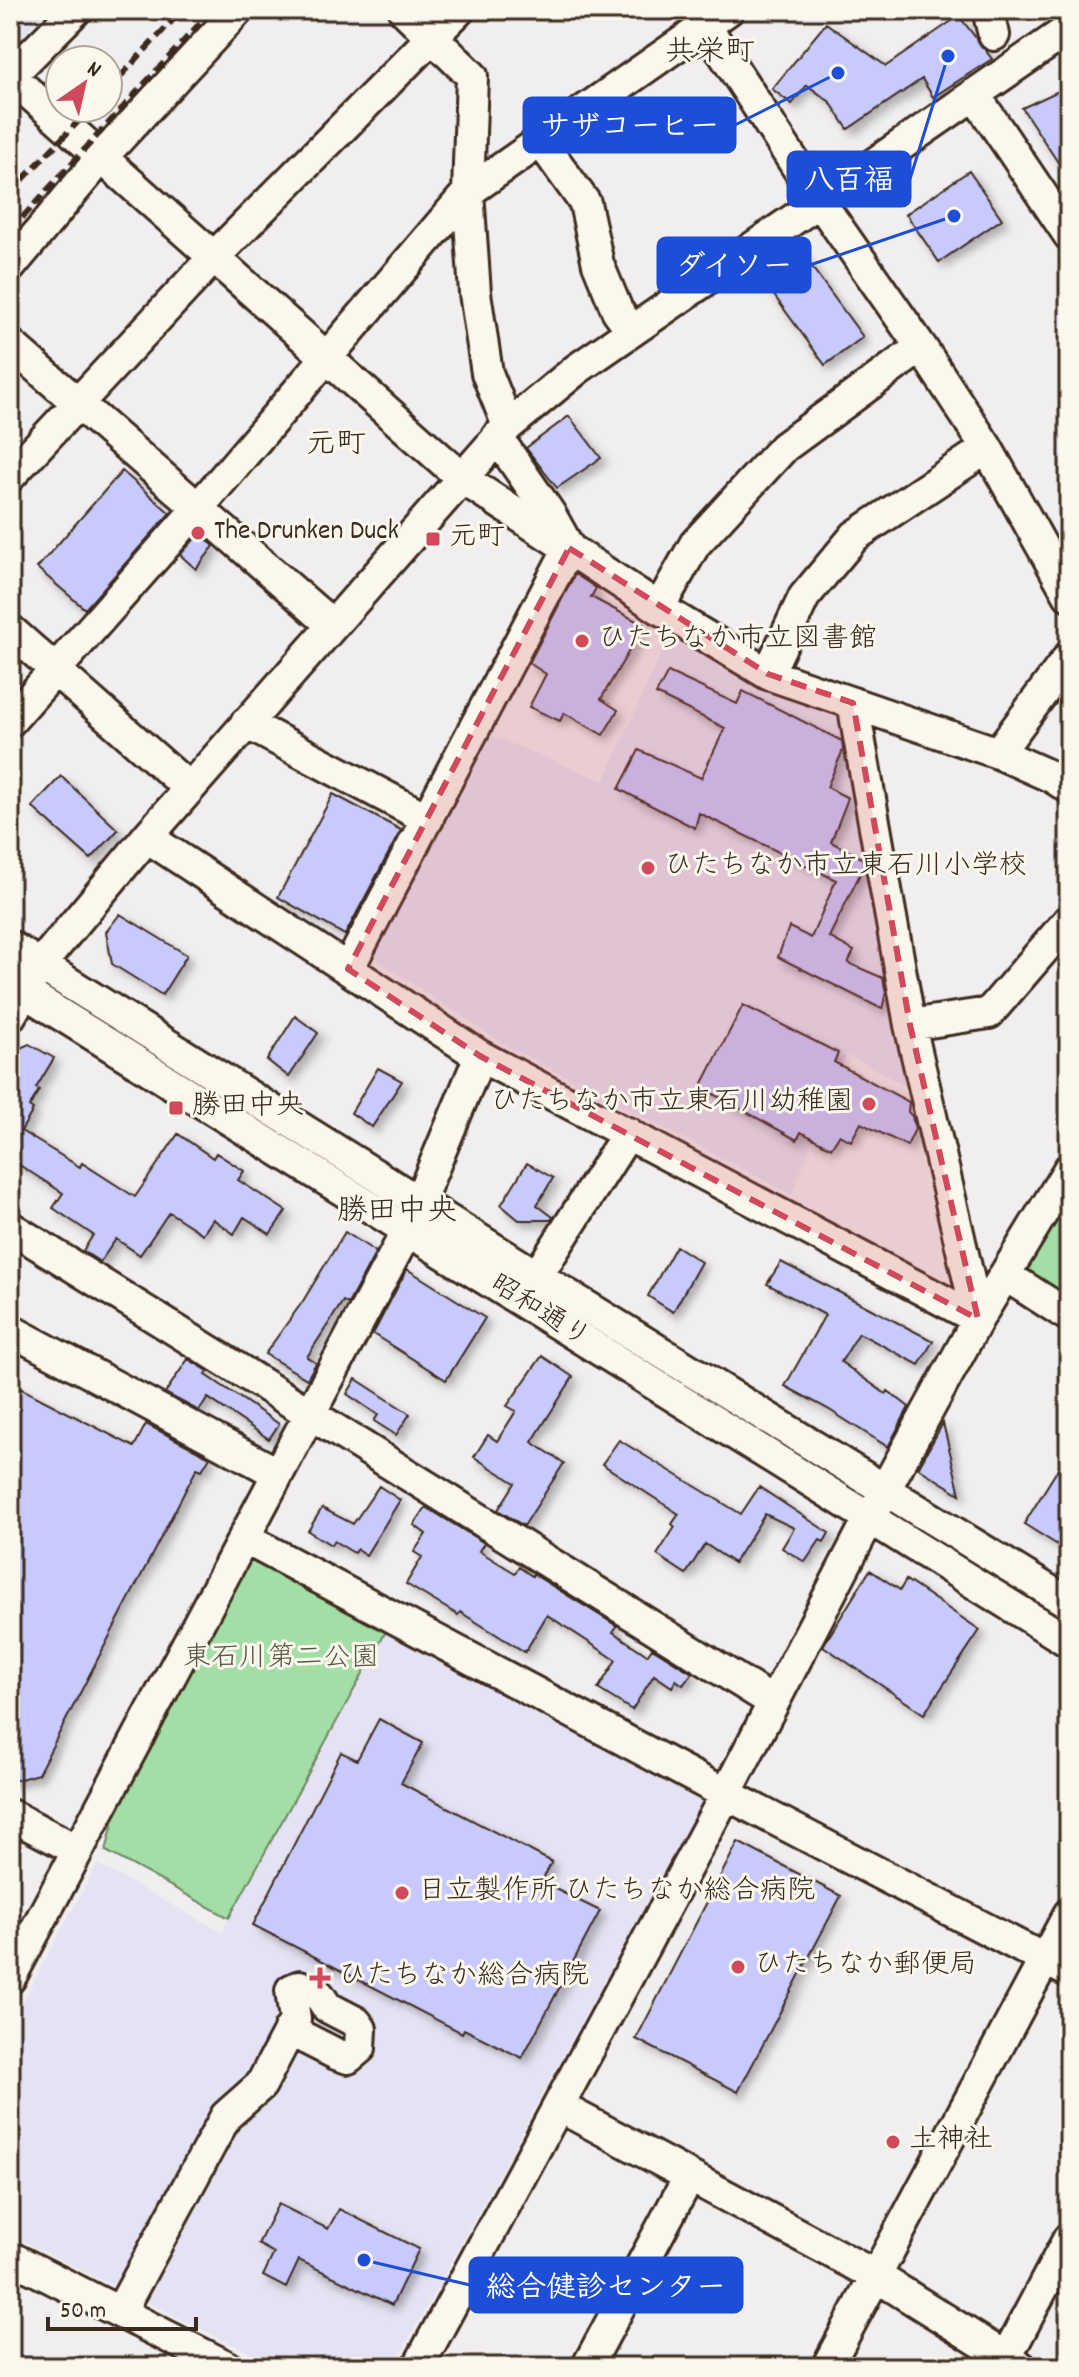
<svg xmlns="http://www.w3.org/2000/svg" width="1079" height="2377" viewBox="0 0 1079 2377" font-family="Dekko,'Klee One',sans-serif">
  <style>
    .built { fill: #e5e3f3 }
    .green { fill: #a2dea5; stroke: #6e8462; stroke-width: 2 }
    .building { fill: #c8cafd; stroke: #3b2a1e; stroke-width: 2; filter: url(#shadow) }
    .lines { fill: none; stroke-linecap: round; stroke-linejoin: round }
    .minor-casing { stroke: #3b2a1e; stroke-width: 36 }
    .minor { stroke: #fbf7ec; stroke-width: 30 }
    .rail { stroke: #3b2a1e; stroke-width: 6; stroke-dasharray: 12 6; stroke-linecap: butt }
    .marked { fill: #d1495b; fill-opacity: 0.2; stroke: #d1495b; stroke-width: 6; stroke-dasharray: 16 10; stroke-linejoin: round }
    .poi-dot { fill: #d1495b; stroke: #fbf7ec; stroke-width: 3 }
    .labels { text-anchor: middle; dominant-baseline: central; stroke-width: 6; stroke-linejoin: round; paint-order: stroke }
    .poi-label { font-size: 28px; fill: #3b2a1e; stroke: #fbf7ec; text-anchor: start }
    .street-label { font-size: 28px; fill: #3b2a1e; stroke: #fbf7ec }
    .park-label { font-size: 28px; fill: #555740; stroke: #fbf7ec }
    .neighbourhood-label { font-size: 30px; fill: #3b2a1e; stroke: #fbf7ec }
    .leader { fill: none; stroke: #1d4ed8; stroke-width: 3 }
    .callout-dot { fill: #1d4ed8; stroke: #fbf7ec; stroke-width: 3 }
    .callout { fill: #1d4ed8; stroke: #1d4ed8; stroke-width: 3 }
    .callout-label { font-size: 30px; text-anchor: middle; font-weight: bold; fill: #fff }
  </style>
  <defs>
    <filter id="shadow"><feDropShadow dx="5.5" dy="5.5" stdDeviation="4" flood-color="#0004"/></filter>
  </defs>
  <rect width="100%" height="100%" fill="#f1eeef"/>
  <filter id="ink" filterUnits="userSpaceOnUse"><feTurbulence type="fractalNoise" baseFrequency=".0125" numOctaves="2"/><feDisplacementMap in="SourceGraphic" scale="16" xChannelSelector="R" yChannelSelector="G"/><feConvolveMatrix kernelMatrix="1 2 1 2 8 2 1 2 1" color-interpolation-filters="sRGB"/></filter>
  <g filter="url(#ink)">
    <!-- built -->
    <path class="built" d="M10,10H48L10,48Z
      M669,635L852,726L922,1095L846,1054L792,1195L505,1045L369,955L492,736L604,781Z
      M390,1624L704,1797L394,2367H278L10,2235V2025L97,1864L222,1932Z"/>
    <!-- green -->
    <path class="green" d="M1069,1196V1303L1028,1277L1025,1266Z
      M248,1555L390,1624L229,1918L106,1851L118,1803Z"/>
    <!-- building -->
    <path class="building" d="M959,16L992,59L933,97L922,79L848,129L830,102L807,85L792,104L772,89L826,23L886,66Z
      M1069,86V179L1022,108Z
      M969,171L1002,219L939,262L906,214Z
      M800,251L863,337L825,365L762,279Z
      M569,416L601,458L557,488L526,448Z
      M122,471L170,513L85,609L37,568Z
      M200,533L214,546L196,569L180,555Z
      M575,574L596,588L591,597L644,625L601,699L618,710L603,735L564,713L560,721L529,707L546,674L529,663Z
      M668,672L737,704L743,691L842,741L843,750L827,787L848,798L831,842L862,858L864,866L829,937L854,951L848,963L883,978L886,993L882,1009L778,957L789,927L811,938L836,880L699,813L695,828L619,789L639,750L701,778L725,728L656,694Z
      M61,776L118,830L91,859L32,807Z
      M333,794L401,830L345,935L278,897Z
      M120,914L187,955L162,995L112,964L106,932Z
      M743,1005L838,1053L834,1062L909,1102L908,1112L912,1116L915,1129L907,1146L861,1123L851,1141L839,1135L831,1148L801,1132L797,1140L701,1087Z
      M295,1016L318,1033L289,1077L267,1060Z
      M29,1044L54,1058L36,1088L39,1090L29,1107L33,1110L21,1131L80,1167L82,1163L135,1197L178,1134L213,1158L216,1153L244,1171L238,1180L286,1211L270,1234L244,1217L234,1234L213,1219L203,1234L169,1212L140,1255L116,1239L100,1262L83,1251L93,1235L53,1208L63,1193L10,1159V1063L18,1049Z
      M378,1068L402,1081L372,1127L351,1113Z
      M527,1163L553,1178L537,1205L553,1217L551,1220H519L501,1205Z
      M345,1232L376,1252L348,1304L343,1301L307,1357L316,1363L307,1379L265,1354L303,1301Z
      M676,1246L701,1262L673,1312L648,1296Z
      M781,1262L933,1341L919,1365L859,1333L841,1362L886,1394L888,1391L909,1407L888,1447L828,1409L785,1386L825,1315L767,1284Z
      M407,1269L485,1318L446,1380L373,1334Z
      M542,1356L573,1377L532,1442L564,1463L524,1526L498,1510L515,1483L474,1457L488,1435L497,1441L516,1411L507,1406Z
      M188,1359L208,1371L206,1375L279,1424L269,1439L208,1398L199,1411L165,1393Z
      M356,1379L410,1414L396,1435L374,1421L378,1415L347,1394Z
      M10,1383L134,1447L146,1424L210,1457L202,1470L197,1468L38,1774L10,1782Z
      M943,1423L960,1494L918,1468Z
      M619,1440L741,1514L759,1487L829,1533L824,1542L820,1540L805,1562L782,1548L794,1528L765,1514L734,1563L705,1544L686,1574L657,1555L675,1527L672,1524L679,1514L602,1464Z
      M1069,1451V1552L1024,1524Z
      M379,1486L400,1500L366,1555L357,1549L354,1553L334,1541L331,1545L308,1531L322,1508L353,1524Z
      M426,1507L484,1543L479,1551L515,1573L519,1567L532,1576L533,1574L617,1626L613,1632L647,1655L652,1648L692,1673L683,1685L676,1680L672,1687L654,1675L632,1710L598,1689L616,1660L547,1615L525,1652L460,1612L458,1615L406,1584L422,1557L414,1552L426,1534L414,1525Z
      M870,1570L900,1590L906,1580L980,1630L924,1714L823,1646Z
      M379,1719L423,1743L401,1783L552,1862L541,1882L600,1911L522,2058L464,2029L462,2033L253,1925L341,1752L357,1760Z
      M738,1842L841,1896L738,2092L636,2039Z
      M278,2204L328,2229L339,2209L419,2249L392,2305L299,2260L286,2288L263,2276L274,2253L258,2244Z"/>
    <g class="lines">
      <defs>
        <path id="minor" d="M76,10L10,76L462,478L659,608L768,674L998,753L1052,777L1069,788
          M404,10L472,76L468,192L475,293L487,373L508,426
          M700,10L705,25L820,202L921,347L987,448L1069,595
          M988,10L994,35
          M974,94L1069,235
          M540,140L585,203L598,264L617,310L632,331
          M10,267L100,159L238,10
          M10,344L332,625
          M10,476L213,258L459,10
          M659,608L695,544L784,447L921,347
          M10,630L189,788
          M768,674L804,597L855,536L987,448
          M853,703L910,1025L978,1319
          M10,721L198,508L468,192L728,10
          M246,723L428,819
          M998,753L1069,657
          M147,837L480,1056L978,1319
          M10,946L537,1276L1069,1603
          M348,969L569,548L550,514L497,437
          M10,983L1069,1642
          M10,1016L40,965L147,837L508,426L577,369L1069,29
          M910,1025L989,1013L1069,920
          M10,1227L773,1702
          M1005,1275L1069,1316
          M537,1276L628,1133
          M10,1330L277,1473
          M244,1538L726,1794L1069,1972
          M10,1815L77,1850
          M10,1978L407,1231L480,1056
          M560,2107L876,2276L1021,2367
          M10,2257L228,2367
          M120,2312L226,2116L261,2085L295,2020L291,1990L300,1986L319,1995L327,2007L356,2022L361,2029L360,2048L348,2058L336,2054L289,2030
          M418,2367L726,1794L870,1517L978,1319L1069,1169
          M587,2367L689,2177
          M827,2367L1069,1914
          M1001,2367L1069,2238"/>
      </defs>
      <!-- minor casing -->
      <use href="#minor" class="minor-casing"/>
      <!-- minor -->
      <use href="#minor" class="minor"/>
      <!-- rail -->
      <path class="rail" d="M108,90L182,10
        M10,193L91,108
        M10,231L212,10"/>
    </g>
  </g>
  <!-- marked area -->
  <path class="marked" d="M569,548L768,674L853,703L910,1025L978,1319L480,1056L348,969Z"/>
  <!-- markers -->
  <g class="poi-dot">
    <circle cx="198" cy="533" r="8"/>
    <rect x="425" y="531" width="16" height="16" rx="4"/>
    <circle cx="582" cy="641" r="8"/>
    <circle cx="648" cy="868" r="8"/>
    <circle cx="869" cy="1104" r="8"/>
    <rect x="168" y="1100" width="16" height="16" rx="4"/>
    <circle cx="402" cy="1893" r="8"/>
    <circle cx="738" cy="1967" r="8"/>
    <path d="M316 1966h8v8h8v8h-8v8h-8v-8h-8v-8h8z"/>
    <circle cx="893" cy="2142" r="8"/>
  </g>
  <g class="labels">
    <!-- poi labels -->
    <g class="poi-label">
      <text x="214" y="533">The Drunken Duck</text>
      <text x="449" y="539">元町</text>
      <text x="598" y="641">ひたちなか市立図書館</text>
      <text x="664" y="868">ひたちなか市立東石川小学校</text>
      <text x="853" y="1104" text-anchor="end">ひたちなか市立東石川幼稚園</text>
      <text x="192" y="1108">勝田中央</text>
      <text x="418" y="1893">日立製作所 ひたちなか総合病院</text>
      <text x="754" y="1967">ひたちなか郵便局</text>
      <text x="338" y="1978">ひたちなか総合病院</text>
      <text x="909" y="2142">土神社</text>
    </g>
    <!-- street labels -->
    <g class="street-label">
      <text transform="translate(539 1313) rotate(32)">昭和通り</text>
    </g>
    <!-- park labels -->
    <g class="park-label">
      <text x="281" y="1660">東石川第二公園</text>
    </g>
    <!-- neighbourhood labels -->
    <g class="neighbourhood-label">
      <text x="710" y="54">共栄町</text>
      <text x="336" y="446">元町</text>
      <text x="397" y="1213">勝田中央</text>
    </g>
  </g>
  <!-- callouts -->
  <path class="leader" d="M838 73L735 125M948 56L910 179M954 216L810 265M364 2260L470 2285"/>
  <g class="callout-dot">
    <circle cx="838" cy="73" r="8"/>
    <circle cx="948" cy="56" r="8"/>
    <circle cx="954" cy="216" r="8"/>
    <circle cx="364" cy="2260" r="8"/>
  </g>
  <g class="callout">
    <rect x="524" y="98" width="211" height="54" rx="8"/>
    <rect x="788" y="152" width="122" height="54" rx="8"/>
    <rect x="658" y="238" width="152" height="54" rx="8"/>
    <rect x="470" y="2258" width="272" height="54" rx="8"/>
  </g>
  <g class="callout-label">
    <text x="630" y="135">サザコーヒー</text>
    <text x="849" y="189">八百福</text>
    <text x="734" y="275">ダイソー</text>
    <text x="606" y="2296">総合健診センター</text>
  </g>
  <!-- margin -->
  <rect width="1079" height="2377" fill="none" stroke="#fbf7ec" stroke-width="40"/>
  <rect x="20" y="20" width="1039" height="2337" fill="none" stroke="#3b2a1e" stroke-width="3" filter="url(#ink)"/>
  <!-- north arrow -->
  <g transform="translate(84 84) rotate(34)"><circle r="38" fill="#fbf7ec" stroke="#aea59a" stroke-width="2"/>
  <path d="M0-6L14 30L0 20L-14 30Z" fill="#d1495b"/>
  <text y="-12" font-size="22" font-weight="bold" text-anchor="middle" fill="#3b2a1e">N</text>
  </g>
  <!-- scale -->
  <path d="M48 2317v12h148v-12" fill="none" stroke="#3b2a1e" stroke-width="4"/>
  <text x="60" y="2317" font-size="24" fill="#3b2a1e" stroke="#fbf7ec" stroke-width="6" paint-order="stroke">50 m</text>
</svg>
